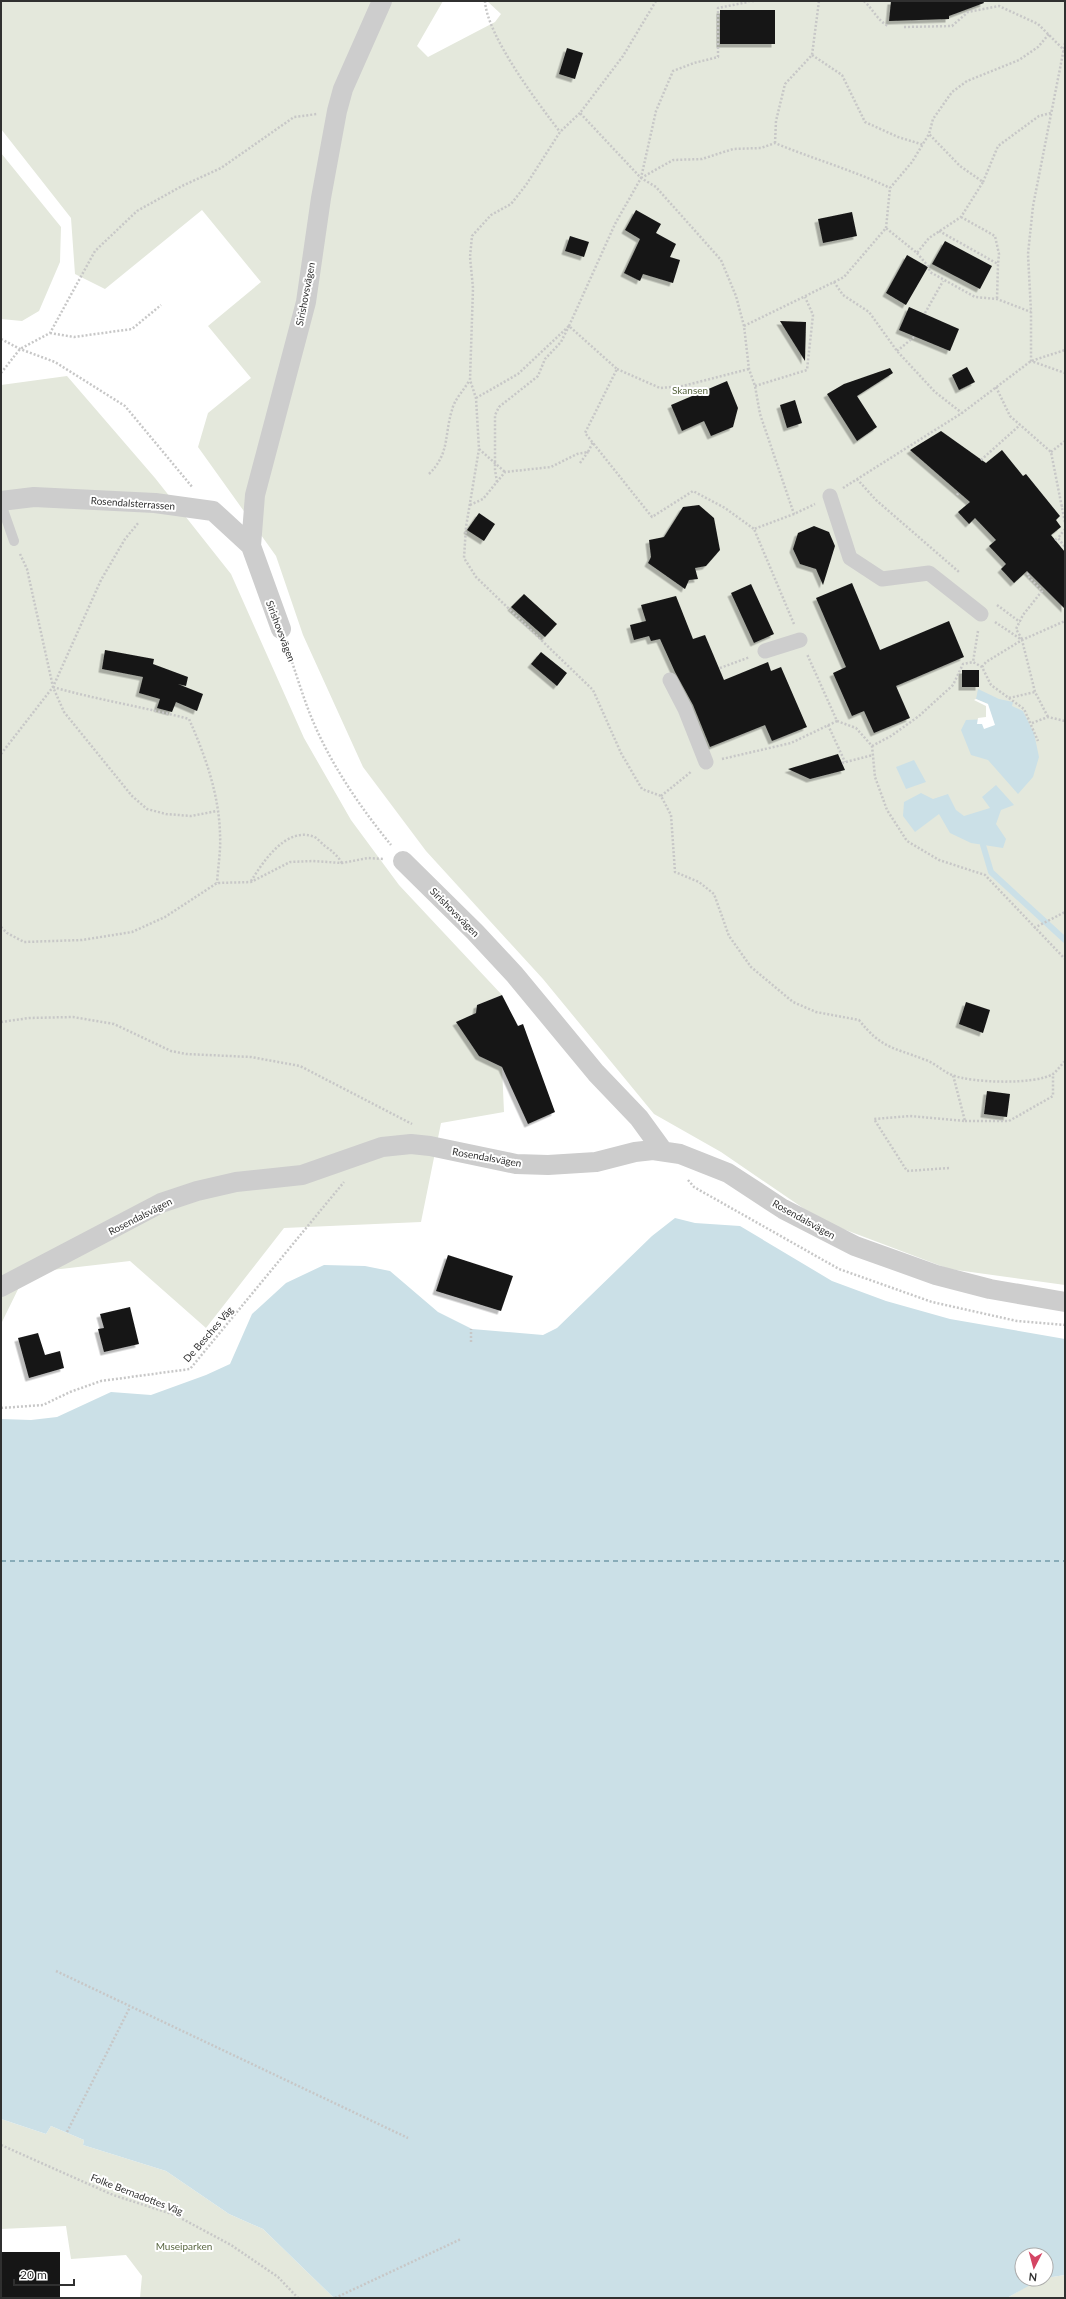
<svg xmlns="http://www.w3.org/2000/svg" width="1066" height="2299" viewBox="0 0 1066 2299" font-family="Lato,sans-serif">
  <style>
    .green { fill: #e4e8dc }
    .water { fill: #cbe0e7 }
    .pier { fill: #fff }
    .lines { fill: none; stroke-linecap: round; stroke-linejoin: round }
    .stream { stroke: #cbe0e7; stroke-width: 6 }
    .ferry { stroke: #46798a; stroke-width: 1; stroke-dasharray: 5 4; stroke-linecap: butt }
    .building { fill: #171717; filter: url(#shadow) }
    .path { stroke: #c7c7c7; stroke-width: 2.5; stroke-dasharray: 2 2; stroke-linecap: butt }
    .service { stroke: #cdcdcd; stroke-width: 10 }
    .pedestrian { stroke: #cdcdcd; stroke-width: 15 }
    .minor { stroke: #cdcdcd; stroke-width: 20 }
    .path-bridge { stroke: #c7c7c7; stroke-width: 2.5; stroke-dasharray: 2 2; stroke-linecap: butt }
    .labels { text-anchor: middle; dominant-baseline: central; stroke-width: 4; stroke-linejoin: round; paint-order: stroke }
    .street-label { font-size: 10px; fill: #303030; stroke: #fff }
    .park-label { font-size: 10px; fill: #596741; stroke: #fff }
  </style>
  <defs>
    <filter id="shadow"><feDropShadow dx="-3.5" dy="3.5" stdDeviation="0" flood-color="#0004"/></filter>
  </defs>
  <rect width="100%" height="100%" fill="#fff"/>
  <!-- green -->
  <path class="green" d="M1,1H443L417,46L428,57L495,22L501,14L487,1H1065V1285L949,1269L822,1221L721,1152L654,1114L543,979L426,851L363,767L303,635L276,556L198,447L208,413L251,378L208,326L261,282L202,210L105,289L75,274L71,218L1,129Z
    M1,153L61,227L60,262L39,311L22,321L1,319Z
    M67,376L155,478L231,574L304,738L351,820L399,885L502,995L477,1005L476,1013L457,1022L479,1056L502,1067L504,1112L441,1123L421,1222L284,1228L206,1328L130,1261L26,1273L1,1324V385Z
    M1,2119L46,2134L51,2126L84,2140L83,2145L166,2171L229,2214L263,2229L334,2298H140L142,2276L126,2255L71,2259L66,2226L1,2229Z
    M1065,2275V2298H1007L1039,2279Z"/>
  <!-- water -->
  <path class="water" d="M978,689L999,699L1013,702L1012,706L1023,711L1034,733L1039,757L1033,777L1018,794L988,760L971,755L961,730L966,720L988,719V704L976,699Z
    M914,760L926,782L906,789L896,767Z
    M996,785L1014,805L1001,810L996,824L1006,839L1003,848L971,843L950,833L939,814L915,832L903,816L904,802L921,793L933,799L948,794L956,810L964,816L990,808L982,797Z
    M675,1218L695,1223L740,1226L832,1281L886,1301L950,1319L1065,1339V2275L1046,2278V2255H1022V2279H1041L1007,2298H334L263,2229L229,2214L166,2171L83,2145L84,2140L51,2126L46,2134L1,2119V1419L31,1420L57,1417L111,1392L151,1395L206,1375L230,1364L252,1314L286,1283L324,1265L365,1266L390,1271L438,1312L472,1329L543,1335L557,1328L652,1236Z"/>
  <!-- pier -->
  <path class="pier" d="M976,699L988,704L995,725L984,729L982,724H977L978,718L986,717V706L974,700Z"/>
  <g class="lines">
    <!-- stream -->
    <path class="stream" d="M983,845L991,872L1065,940"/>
    <!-- ferry -->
    <path class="ferry" d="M1,1561H1065"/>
  </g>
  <!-- building -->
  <path class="building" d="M891,1H983L984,3L949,16V19L889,21Z
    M720,10H775V44H720Z
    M567,48L583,53L575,79L559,74Z
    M636,210L661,224L656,233L676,244L670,257L680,260L673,283L643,274L640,281L624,273L640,239L625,230Z
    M852,212L857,236L823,243L818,219Z
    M570,236L589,242L584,257L565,251Z
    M945,241L992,266L980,289L932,264Z
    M907,255L928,267L906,305L886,293Z
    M909,307L959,329L950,351L899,330Z
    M780,321L806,322L805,361Z
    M967,367L975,382L959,390L952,375Z
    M890,368L893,373L857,396L877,427L857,441L827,394L844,384Z
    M727,381L738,408L733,427L711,436L704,421L682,431L671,405Z
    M795,400L802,423L787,428L780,405Z
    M941,431L986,463L1002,450L1023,476L1026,474L1060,516L1056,520L1061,527L1051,535L1065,552V609L1027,571L1014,583L1001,569L1006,564L989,546L996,540L975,518L969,524L958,512L970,502L910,450Z
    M699,505L714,518L720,550L706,566L695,568L698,579L689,580L685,589L648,563L651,557L649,540L664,537L683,507Z
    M479,513L495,524L484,541L467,530Z
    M814,526L829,532L835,546L823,585L816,569L800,564L793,549L798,533Z
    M852,583L880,650L949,621L964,657L896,686L910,718L874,733L864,711L852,716L833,673L846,667L816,598Z
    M751,584L774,634L754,643L731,593Z
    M524,594L557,624L545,637L511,607Z
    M676,596L693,639L705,635L724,680L768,662L771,671L781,667L807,727L772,741L765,725L710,747L693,705L675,672L660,639L651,641L649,636L634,640L630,625L646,621L641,605Z
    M105,650L154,659L153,664L188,677L186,686L178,684L203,694L197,711L176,702L172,712L157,708L160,699L139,693L143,677L102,669Z
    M541,652L567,673L557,686L531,664Z
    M962,670H979V687H962Z
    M838,754L845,770L810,779L788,769Z
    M502,995L518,1026L523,1024L555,1112L528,1124L502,1067L479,1056L456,1022L476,1013L477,1005Z
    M966,1002L990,1010L983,1033L959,1024Z
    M987,1091L1010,1094L1007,1117L984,1114Z
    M448,1255L513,1276L501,1311L436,1291Z
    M130,1307L139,1344L104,1352L98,1329L104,1328L100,1314Z
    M38,1333L45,1355L60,1351L64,1368L29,1378L18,1338Z
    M1,2252H60V2298H1Z"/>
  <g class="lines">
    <!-- path -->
    <path class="path" d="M485,1C487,36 538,103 560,132
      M656,1L623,56L580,113L641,178L656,187L721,260L736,296L744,326L749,369L755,386L760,414L794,514
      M748,1H755
      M864,1C873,9 877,20 888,26
      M904,27L952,26L968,12L999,6L1038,24L1065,51
      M1065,43L1033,206L1028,254L1031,312V361L1065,373
      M812,55L842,75L865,122L898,137L924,145
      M580,113L560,132L526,185L511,204L491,215L472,236L470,257L473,288L470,380L476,398L479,449L466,527L464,558L476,577L593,690L621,753L642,789L661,796L671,815L675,872L699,882L714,894L729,936L751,967L793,1002L816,1012L859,1020C881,1048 892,1047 923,1059C934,1062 942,1071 952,1075C971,1083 1035,1085 1053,1074C1057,1071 1061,1065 1065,1061
      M775,143L776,121L785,84L812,55L819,1
      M641,178L673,160L702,159L733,149L761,148L775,143C813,159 853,170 890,188
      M983,182L998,146L1039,116L1051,113
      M961,217L995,236L999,254L998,264
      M886,228L890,188L912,162L929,134L933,119L952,92L967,81L1019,60L1038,47L1049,34
      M939,231L998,264L997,299
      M917,253L928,266L930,272L975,297L997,299L1031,312
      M834,282L844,277L886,228L917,253L929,238L961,217L983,182L960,166L929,134
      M925,313L943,281
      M569,326L615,224L641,178L656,111L673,71L694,63L718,57V8L748,2
      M744,326L834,282L843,295L869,312L897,351L935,392L962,413
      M50,333L74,337L132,329L161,305
      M1,339L20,349L55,362L125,406L193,488
      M897,351L914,337
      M617,369L660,388L683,386L749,369
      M1,373L20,349L50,333L95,251L137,211L182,186L221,168L294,117L317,114
      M755,386L807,370L813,315L805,297
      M996,387L1010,416L1051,452L1065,523
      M476,398L518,374L569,326L617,369L585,433L652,517L693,491L725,508L754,529
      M479,449L505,472
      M1051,452L1065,441
      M981,460L1020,425
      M580,463L588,452
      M429,474C450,453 444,436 452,410C454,400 464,390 469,381
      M857,479L876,500L959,572
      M843,488L962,413L1031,361L1065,350
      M957,495L959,492
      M470,505L483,499L505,472L551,467L577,454L588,452L593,442
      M1061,506L1065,505
      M1065,529L1058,538L1065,547
      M1055,540L1058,538
      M20,554L27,569L53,687L64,712L132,796L147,809L166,814L191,816L217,811
      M997,605L1020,622
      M995,622L1022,640L1065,621
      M794,624L754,529L794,514L815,504
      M978,631L973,662L982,667L991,685L1024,709L1038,741
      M1022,639L1016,629L1023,615L1042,591L1027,575L1029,573
      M287,647C296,673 304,701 315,726C334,769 361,808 391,845
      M982,667L986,662L1022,640L1035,692L1048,717
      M720,668L750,657
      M53,687C98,700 144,707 189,719C205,755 219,794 220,834C221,850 218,867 217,883
      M1009,698L1035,692
      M837,721L856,728L872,746L875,777L887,810L907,841L939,860L985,875L1065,959
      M1032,723L1048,717L1065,721
      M828,725L845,762
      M872,746L891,736L919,716L953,685L963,664L973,662
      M1,754L53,687L101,580L125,539L139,522
      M722,759L791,743L837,721L807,654
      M842,763L873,755
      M661,796L692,771
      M251,881C263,862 285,828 312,836C317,837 321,843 325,846C332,851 337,855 342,863
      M1,927L7,933L24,942L82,940L132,932L165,917L217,883L251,882L290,862L313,861L342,863L368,858L383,859
      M1034,928L1065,912
      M1,1022L29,1018L73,1017L114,1024L171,1051L186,1054L251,1057L300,1066L412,1124
      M965,1121H1009L1053,1096V1074
      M949,1168L907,1171L874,1119L910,1116L965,1121L953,1075
      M688,1180L694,1187L839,1269L932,1302L1017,1321L1065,1325
      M471,1342V1329
      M1,1408L43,1405L70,1392L101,1381L190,1369L344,1182
      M56,1971L408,2138
      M67,2132L130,2007
      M1,2145L113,2195L175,2215L231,2245L278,2277L298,2298
      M335,2298L461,2239"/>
    <!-- service -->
    <path class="service" d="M1,504L14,541"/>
    <!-- pedestrian -->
    <path class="pedestrian" d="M830,496L850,558L882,579L929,573L981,614
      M765,651L800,640
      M670,680L685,709L706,762"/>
    <!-- minor -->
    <path class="minor" d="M1,501L34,497L155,503L213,511L251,546
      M281,629L251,546L255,495L306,302L321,198L337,111L343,89L382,1
      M403,861L475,932L515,975L596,1073L639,1118L663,1151
      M1,1287L161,1203L197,1191L236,1182L302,1175L382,1147L411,1144L430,1146L516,1164L548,1165L596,1162L635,1152L653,1150L680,1154L728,1173L783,1209L855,1246L936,1275L990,1289L1065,1302"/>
    <!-- path-bridge -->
    <path class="path-bridge" d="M497,482L495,470V415L499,407L538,376L545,359L561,342L569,326"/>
  </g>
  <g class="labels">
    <!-- street labels -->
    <g class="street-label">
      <text transform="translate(305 294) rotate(-79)">Sirishovsvägen</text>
      <text transform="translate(133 503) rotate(4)">Rosendalsterrassen</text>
      <text transform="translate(281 631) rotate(69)">Sirishovsvägen</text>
      <text transform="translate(455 912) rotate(45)">Sirishovsvägen</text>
      <text transform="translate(487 1157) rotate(10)">Rosendalsvägen</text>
      <text transform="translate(140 1216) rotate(-27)">Rosendalsvägen</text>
      <text transform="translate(804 1219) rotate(29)">Rosendalsvägen</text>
      <text transform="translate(208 1334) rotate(-49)">De Besches Väg</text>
      <text transform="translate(137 2194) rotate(21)">Folke Bernadottes Väg</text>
    </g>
    <!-- park labels -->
    <g class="park-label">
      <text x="690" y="390">Skansen</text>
      <text x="184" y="2246">Museiparken</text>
    </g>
  </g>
  <!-- border -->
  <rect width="1066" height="2299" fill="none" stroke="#303030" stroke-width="4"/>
  <!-- north arrow -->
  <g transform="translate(1034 2267) rotate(186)"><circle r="19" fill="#ffffff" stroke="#acacac"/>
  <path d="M0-3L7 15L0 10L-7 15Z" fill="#d44564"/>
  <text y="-6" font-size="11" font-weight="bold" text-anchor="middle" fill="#303030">N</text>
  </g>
  <!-- scale -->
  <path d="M14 2279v6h60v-6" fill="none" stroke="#303030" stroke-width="2"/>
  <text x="20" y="2279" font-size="12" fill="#303030" stroke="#ffffff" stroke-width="3" paint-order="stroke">20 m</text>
</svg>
